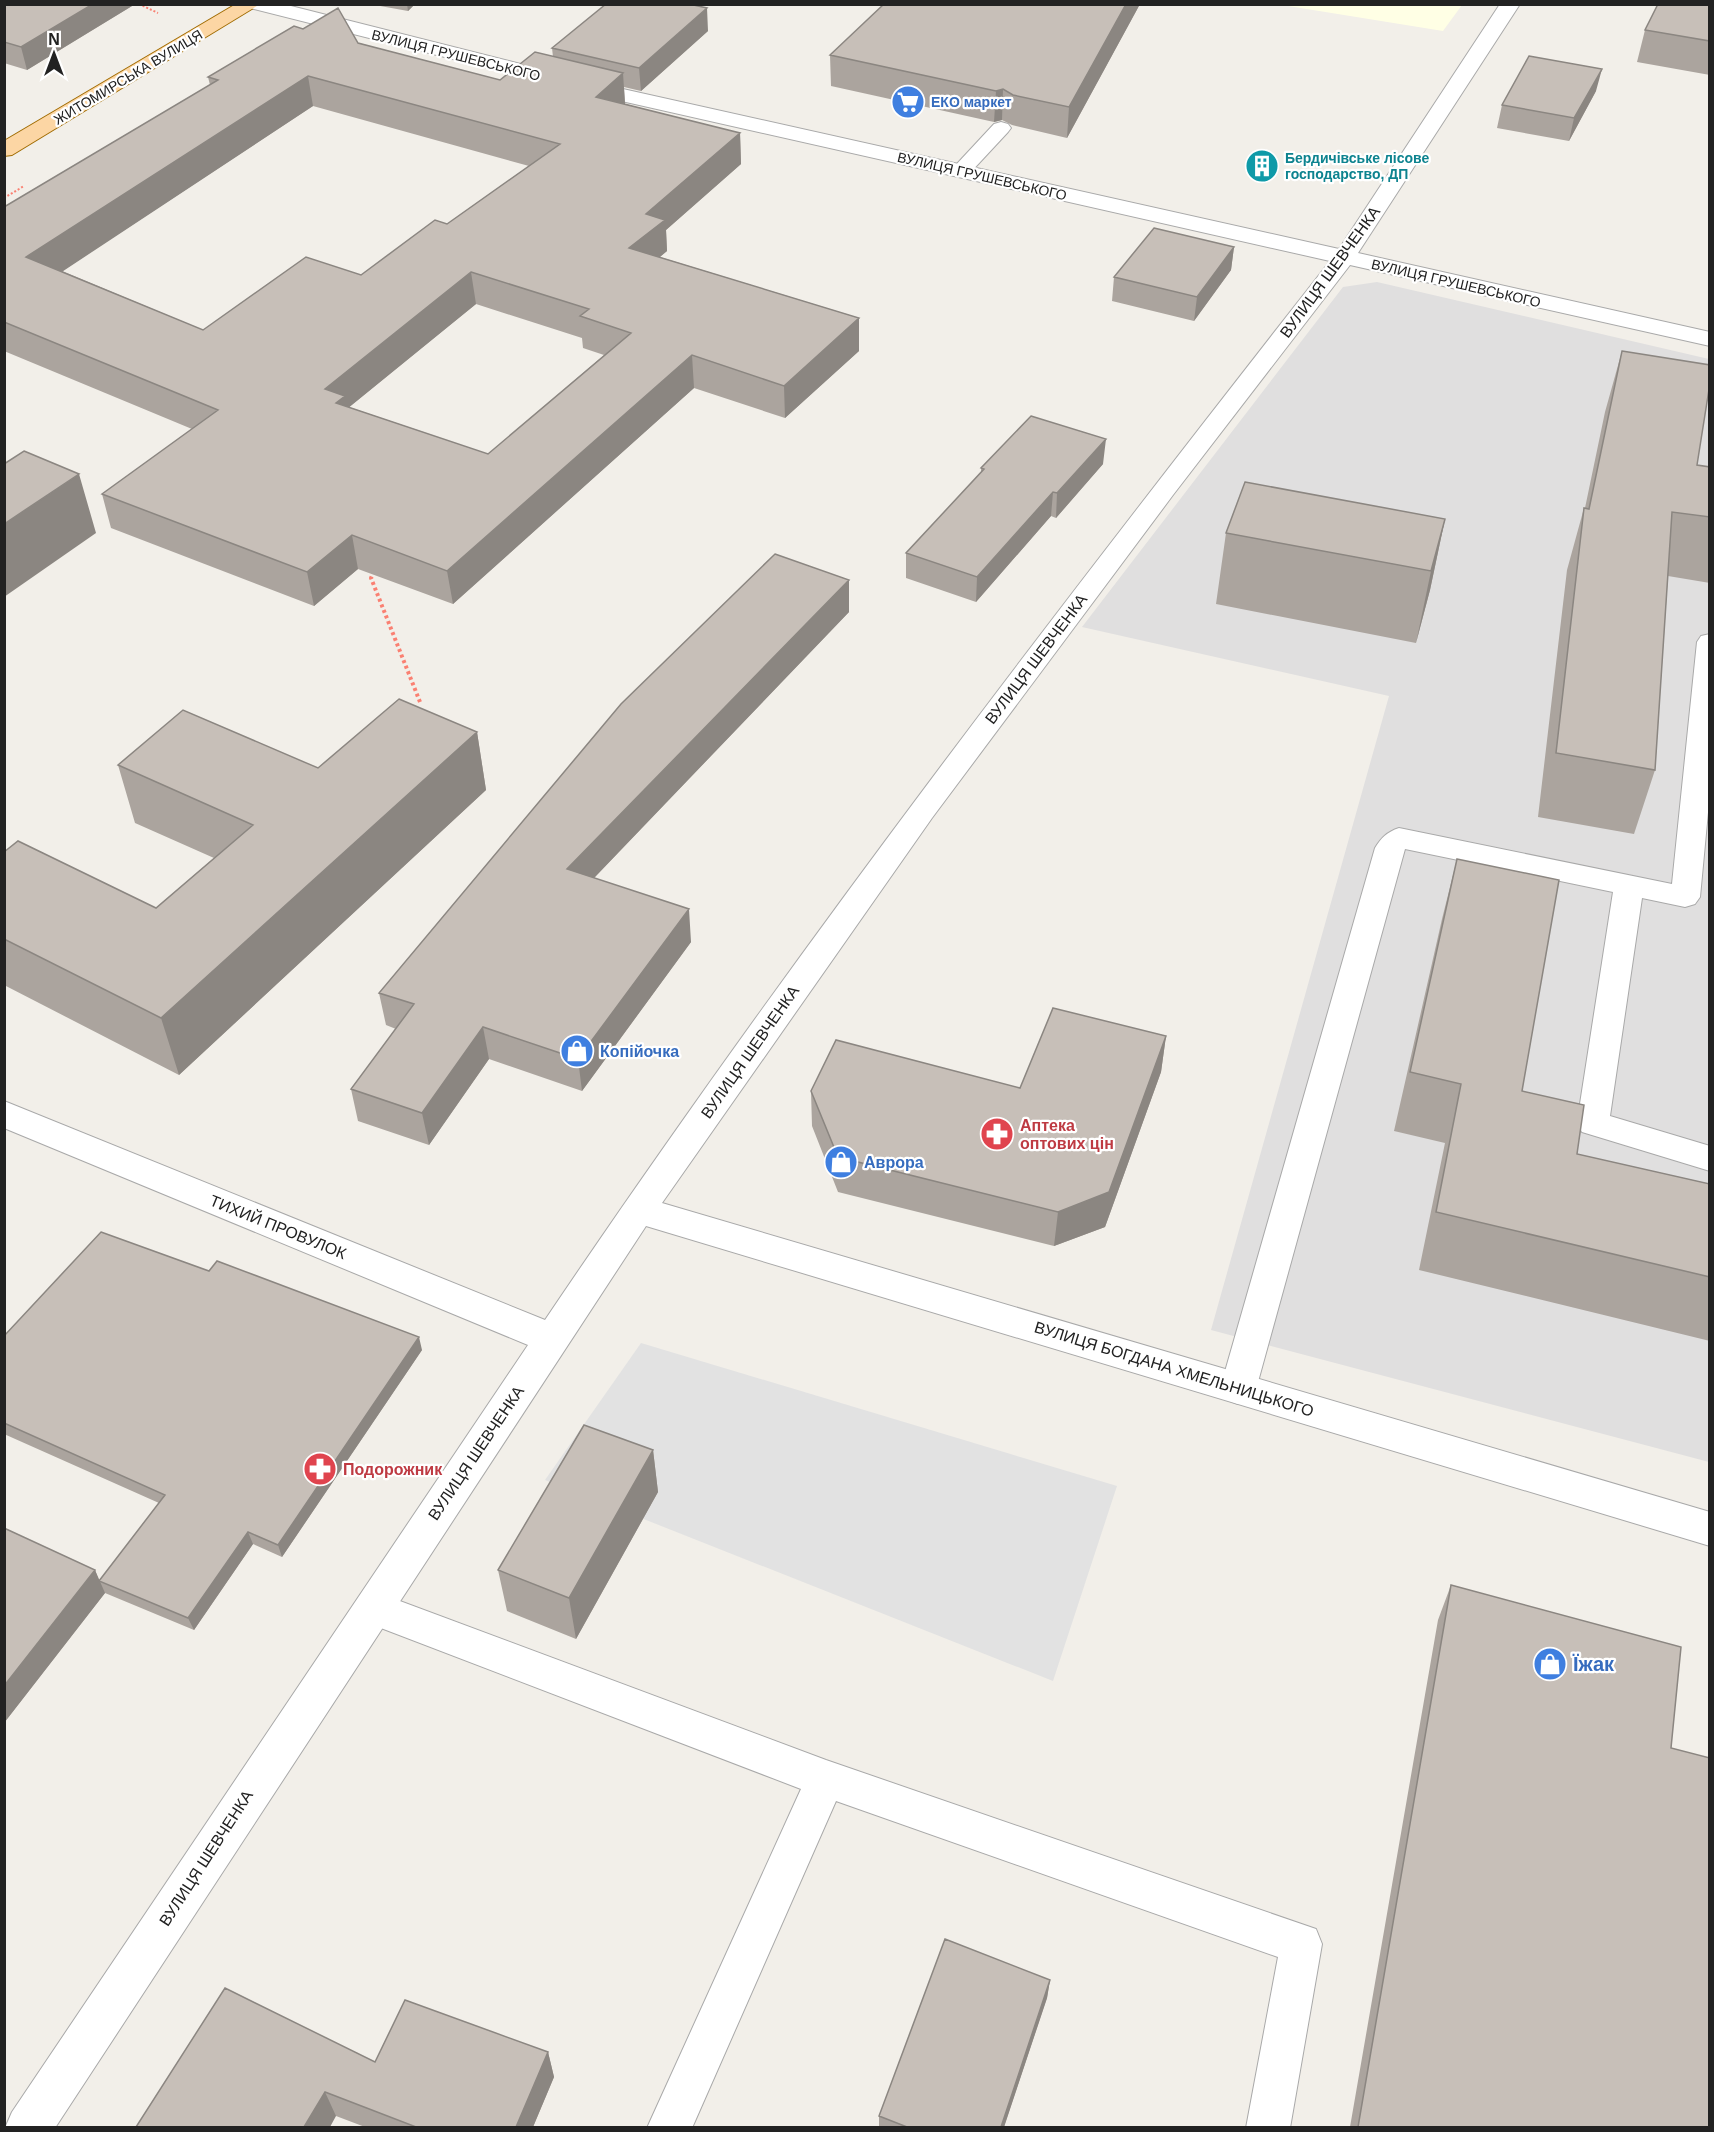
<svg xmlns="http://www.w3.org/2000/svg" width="1714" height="2132" viewBox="0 0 1714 2132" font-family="Helvetica,sans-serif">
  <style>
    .residential { fill: #e0dfdf }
    .education { fill: #ffffe5 }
    .parking { fill: #e2e2e2 }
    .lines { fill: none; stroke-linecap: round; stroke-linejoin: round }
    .service-casing { stroke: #a9a9a9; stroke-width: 2 }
    .minor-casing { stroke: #a9a9a9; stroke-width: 2 }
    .primary-casing { stroke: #a06b00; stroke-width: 2 }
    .path-far1 { stroke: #fa8072; stroke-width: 2; stroke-dasharray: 2 2; stroke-linecap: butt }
    .path { stroke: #fa8072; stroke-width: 4; stroke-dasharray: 3 3; stroke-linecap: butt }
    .service { fill: #fff; fill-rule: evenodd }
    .minor { fill: #fff; fill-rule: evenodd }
    .primary { fill: #fcd6a4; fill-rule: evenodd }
    .wall { fill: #aba49e; fill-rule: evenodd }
    .shaded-wall { fill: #8b8681 }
    .building { fill: #c7bfb8; stroke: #8b8681; stroke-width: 1.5; fill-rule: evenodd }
    .labels { text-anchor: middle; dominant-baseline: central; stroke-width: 4.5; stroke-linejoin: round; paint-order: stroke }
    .far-street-label { font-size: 14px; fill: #222; stroke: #fff }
    .far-shop-label { font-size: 14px; font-weight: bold; fill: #366cbe; stroke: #fff; text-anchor: start }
    .far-culture-label { font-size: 14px; font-weight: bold; fill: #0d838f; stroke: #fff; text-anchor: start }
    .street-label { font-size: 16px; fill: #222; stroke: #fff }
    .shop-label { font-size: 16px; font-weight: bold; fill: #366cbe; stroke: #fff; text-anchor: start }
    .health-label { font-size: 16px; font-weight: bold; fill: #be3a42; stroke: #fff; text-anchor: start }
    .near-shop-label { font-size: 20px; font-weight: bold; fill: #366cbe; stroke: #fff; text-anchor: start }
  </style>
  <rect width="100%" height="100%" fill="#f2efe9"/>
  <!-- residential -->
  <path class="residential" d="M1377,282L1709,359V1462L1211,1330L1389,696L1082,627L1343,287Z"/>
  <!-- education -->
  <path class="education" d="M1282,5H1462L1443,31Z"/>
  <!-- parking -->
  <path class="parking" d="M641,1343L1117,1486L1053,1681L545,1480Z"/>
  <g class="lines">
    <defs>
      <path id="service" d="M1001,122L1008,124L1011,128L1008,132L968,175H954L951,171L954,167L994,124Z
        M1710,634V791L1700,897L1695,904L1685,907L1642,898L1610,1116L1710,1146V1171L1582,1132L1577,1123L1613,892L1405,849L1256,1389L1251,1399L1238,1404L1225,1399L1220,1389L1375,848C1381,838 1387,832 1399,828L1672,884L1697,642L1701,636Z
        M373,1591L826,1760L1316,1929L1322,1944L1290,2128H1246L1278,1957L836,1801L692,2128H647L801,1789L360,1620L354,1608L360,1596Z"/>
      <path id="minor" d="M248,4H283L596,83L1339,249L1500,4H1520L1358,253L1710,332V346L1350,265L1173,495L932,818L662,1203L1710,1512V1546L646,1226L55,2128H5L12,2112L528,1345L4,1128V1101L545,1320C791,955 1059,607 1330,261L595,95L250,8Z"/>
      <path id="primary" d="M236,4H260L12,155L4,156V141Z"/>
    </defs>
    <!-- service casing -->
    <use href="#service" class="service-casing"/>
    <!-- minor casing -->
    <use href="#minor" class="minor-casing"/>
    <!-- primary casing -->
    <use href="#primary" class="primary-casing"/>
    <!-- path-far1 -->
    <path class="path-far1" d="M139,4L158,13
      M4,198L24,186"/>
    <!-- path -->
    <path class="path" d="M374,571L371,578L420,702"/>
    <!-- service -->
    <use href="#service" class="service"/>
    <!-- minor -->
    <use href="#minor" class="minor"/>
    <!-- primary -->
    <use href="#primary" class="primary"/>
  </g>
  <!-- wall -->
  <path class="wall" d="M4,4H132V6L27,70L4,63Z
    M369,4H415L408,11Z
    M1140,4L1067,138L1012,125L1002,120L994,122L831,86L830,55Z
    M1710,4V75L1637,62L1645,30Z
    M708,31L641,91L624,87L625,104L740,133L741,164L666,230L667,251L660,257L859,318V351L785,418L694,388L453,604L358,569L314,606L111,528L102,494L192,429L4,351V207L210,85L208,77L358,43L500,80L553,57L552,48ZM313,106L529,166L447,224L361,275L203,330L62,271ZM476,304L582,338L583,348L604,355L488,454L349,407Z
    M1596,91L1569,141L1497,128L1502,105Z
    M1234,247L1231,270L1194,321L1112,301L1114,277Z
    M1622,351L1697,465L1710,467V583L1668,576L1655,770L1634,834L1538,817L1567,570L1584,508H1585L1605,412Z
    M1103,464L1056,518L1051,516L976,602L906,578V553L981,473V468Z
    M1445,519L1430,590L1416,643L1216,604L1226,533Z
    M849,580V612L594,878L691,942L582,1091L489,1059L429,1145L358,1121L351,1089L396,1029L386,1025L379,993Z
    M477,732L486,790L179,1075L4,985V852L156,908L214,858L135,823L118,765L318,768Z
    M1457,859L1522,1091L1577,1154L1710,1184V1341L1419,1270L1445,1143L1394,1131L1442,919Z
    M1166,1036L1161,1072L1105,1227L1054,1246L838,1192L812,1126L811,1091L1020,1088Z
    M4,1336L422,1350L282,1557L253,1544L194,1630L105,1593L4,1723L95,1570L99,1581L159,1503L4,1434Z
    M653,1450L658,1492L576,1639L507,1611L498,1570Z
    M1451,1585L1671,1748L1710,2127H1350L1438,1620Z
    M1050,1980L1047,1998L1004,2127H879V2116Z
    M548,2052L554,2077L533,2127H365L336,2116L136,2127L375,2062Z"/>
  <!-- shaded-wall -->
  <path class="shaded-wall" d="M93,4H132V6L27,70L21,47Z
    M407,4H415L408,11Z
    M1126,4H1140L1067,138L1069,107Z
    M707,8L708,31L641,91L639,68Z
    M1602,69L1596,91L1569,141L1574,118Z
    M623,73L625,104L596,97Z
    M308,76L313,106L36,289L26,257Z
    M1003,89L1002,120L994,122L996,91Z
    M740,133L741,164L666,230L667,251L632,280L629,248L646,214Z
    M1234,247L1231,270L1194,321L1197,297Z
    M471,272L476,304L331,422L325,389Z
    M859,318V351L785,418L784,386Z
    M692,355L694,388L453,604L447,571Z
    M1106,439L1103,464L1056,518L1057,493Z
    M79,474L96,533L4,597V524Z
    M1053,492L1051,516L976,602L977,577Z
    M1445,519L1430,590L1416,643L1431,571Z
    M352,535L358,569L314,606L307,572Z
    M849,580V612L571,902L567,869Z
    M477,732L486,790L179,1075L161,1018Z
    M689,909L691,942L582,1091L578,1059Z
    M483,1027L489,1059L429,1145L422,1113Z
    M1166,1036L1161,1072L1105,1227L1054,1246L1058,1212Z
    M419,1337L422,1350L282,1557L278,1545Z
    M653,1450L658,1492L576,1639L569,1598Z
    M248,1532L253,1544L194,1630L188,1618Z
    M95,1570L105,1593L4,1723V1686Z
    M1050,1980L1047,1998L1004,2127H1001Z
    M548,2052L554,2077L533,2127H516Z
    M325,2092L336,2116L330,2127H304Z"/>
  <!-- building -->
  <path class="building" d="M4,4H93L21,47L4,42Z
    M606,4H689L707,8L639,68L552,48Z
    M884,4H1126L1069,107L1013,95L1003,89L996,91L830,55Z
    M1658,4H1710V41L1645,30Z
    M338,8L358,43L500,80L535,52L623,73L596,97L740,133L646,214L665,220L629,248L859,318L784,386L692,355L447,571L352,535L307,572L102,494L218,410L4,322V207L218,80L208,77L294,26L303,29ZM308,76L560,144L447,224L435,220L361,275L306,257L203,330L26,257ZM471,272L589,309L580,316L631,333L488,454L336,403L345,396L325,389Z
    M1529,56L1602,69L1574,118L1502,105Z
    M1154,228L1234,247L1197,297L1114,277Z
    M1622,351L1710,365V383L1697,465L1710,467V517L1672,512L1655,770L1556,753L1584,508L1589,509Z
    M1031,416L1106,439L1057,493L1053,492L977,577L906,553L984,469L981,468Z
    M24,451L79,474L4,524V464Z
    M1245,482L1445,519L1431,571L1226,533Z
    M775,554L849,580L567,869L689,909L578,1059L483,1027L422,1113L351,1089L414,1004L379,993L621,704Z
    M399,699L477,732L161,1018L4,939V852L18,841L156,908L253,825L118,765L183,710L318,768Z
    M1457,859L1559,880L1522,1091L1584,1105L1577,1154L1710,1184V1277L1436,1212L1461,1084L1410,1072Z
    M1053,1008L1166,1036L1109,1192L1058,1212L838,1157L811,1091L836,1040L1020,1088Z
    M101,1232L209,1271L217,1261L419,1337L278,1545L248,1532L188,1618L99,1581L165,1495L4,1423V1336Z
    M584,1425L653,1450L569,1598L498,1570Z
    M4,1528L95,1570L4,1686Z
    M1451,1585L1681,1647L1671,1748L1710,1758V2127H1358Z
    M945,1939L1050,1980L1001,2127H907L879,2116Z
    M225,1988L375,2062L405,2000L548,2052L516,2127H416L325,2092L304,2127H136Z"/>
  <!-- icons -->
  <defs>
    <symbol id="supermarket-disc" viewBox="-11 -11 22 22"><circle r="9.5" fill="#3f7fe0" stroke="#fff"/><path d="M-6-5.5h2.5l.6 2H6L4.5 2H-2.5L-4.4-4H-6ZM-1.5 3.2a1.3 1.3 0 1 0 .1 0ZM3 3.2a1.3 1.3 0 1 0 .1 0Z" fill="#fff"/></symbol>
    <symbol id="building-disc" viewBox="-11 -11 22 22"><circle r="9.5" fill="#0f9aa8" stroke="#fff"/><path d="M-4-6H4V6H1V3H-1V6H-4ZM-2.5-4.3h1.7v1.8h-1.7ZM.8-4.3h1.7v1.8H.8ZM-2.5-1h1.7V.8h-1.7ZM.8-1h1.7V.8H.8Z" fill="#fff"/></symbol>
    <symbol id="shop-disc" viewBox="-11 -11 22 22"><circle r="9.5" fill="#3f7fe0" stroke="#fff"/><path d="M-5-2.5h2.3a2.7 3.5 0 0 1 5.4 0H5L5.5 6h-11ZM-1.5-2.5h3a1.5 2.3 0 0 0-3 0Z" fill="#fff"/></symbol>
    <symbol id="pharmacy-disc" viewBox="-11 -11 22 22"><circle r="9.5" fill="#e0444e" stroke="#fff"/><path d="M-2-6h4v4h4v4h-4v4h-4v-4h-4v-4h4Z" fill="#fff"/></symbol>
  </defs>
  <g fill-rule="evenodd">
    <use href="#supermarket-disc" x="889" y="83" width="38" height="38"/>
    <use href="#building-disc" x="1243" y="147" width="38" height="38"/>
    <use href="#shop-disc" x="558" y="1032" width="38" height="38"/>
    <use href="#pharmacy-disc" x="978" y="1115" width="38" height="38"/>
    <use href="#shop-disc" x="822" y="1143" width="38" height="38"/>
    <use href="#pharmacy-disc" x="301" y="1450" width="38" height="38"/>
    <use href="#shop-disc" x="1531" y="1645" width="38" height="38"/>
  </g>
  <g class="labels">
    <!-- far-street labels -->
    <g class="far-street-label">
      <text transform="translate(456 55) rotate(14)">ВУЛИЦЯ ГРУШЕВСЬКОГО</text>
      <text transform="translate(128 77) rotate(-31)">ЖИТОМИРСЬКА ВУЛИЦЯ</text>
      <text transform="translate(982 176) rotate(13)">ВУЛИЦЯ ГРУШЕВСЬКОГО</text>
      <text transform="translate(1456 283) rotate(13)">ВУЛИЦЯ ГРУШЕВСЬКОГО</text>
    </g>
    <!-- far-shop labels -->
    <g class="far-shop-label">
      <text x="931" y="102">ЕКО маркет</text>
    </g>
    <!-- far-culture labels -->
    <g class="far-culture-label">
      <text x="1285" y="158">Бердичівське лісове<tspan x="1285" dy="16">господарство, ДП</tspan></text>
    </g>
    <!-- street labels -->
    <g class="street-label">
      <text transform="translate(1330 272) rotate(-54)">ВУЛИЦЯ ШЕВЧЕНКА</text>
      <text transform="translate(1036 659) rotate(-53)">ВУЛИЦЯ ШЕВЧЕНКА</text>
      <text transform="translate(750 1052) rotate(-55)">ВУЛИЦЯ ШЕВЧЕНКА</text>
      <text transform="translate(278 1227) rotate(22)">ТИХИЙ ПРОВУЛОК</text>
      <text transform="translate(1174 1369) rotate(17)">ВУЛИЦЯ БОГДАНА ХМЕЛЬНИЦЬКОГО</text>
      <text transform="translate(476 1453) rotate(-56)">ВУЛИЦЯ ШЕВЧЕНКА</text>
      <text transform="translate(206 1858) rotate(-57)">ВУЛИЦЯ ШЕВЧЕНКА</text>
    </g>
    <!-- shop labels -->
    <g class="shop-label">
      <text x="600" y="1051">Копійочка</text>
      <text x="864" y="1162">Аврора</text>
    </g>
    <!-- health labels -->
    <g class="health-label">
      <text x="1020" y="1125">Аптека<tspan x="1020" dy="18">оптових цін</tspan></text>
      <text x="343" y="1469">Подорожник</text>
    </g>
    <!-- near-shop labels -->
    <g class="near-shop-label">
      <text x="1573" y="1664">Їжак</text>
    </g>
  </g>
  <!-- border -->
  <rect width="1714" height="2132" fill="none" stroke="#222222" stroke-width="12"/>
  <!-- north arrow -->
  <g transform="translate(54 54)" stroke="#ffffff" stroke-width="4.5" paint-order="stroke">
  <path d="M0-4.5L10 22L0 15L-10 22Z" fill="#222222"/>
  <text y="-9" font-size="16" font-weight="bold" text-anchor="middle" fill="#222222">N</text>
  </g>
</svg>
